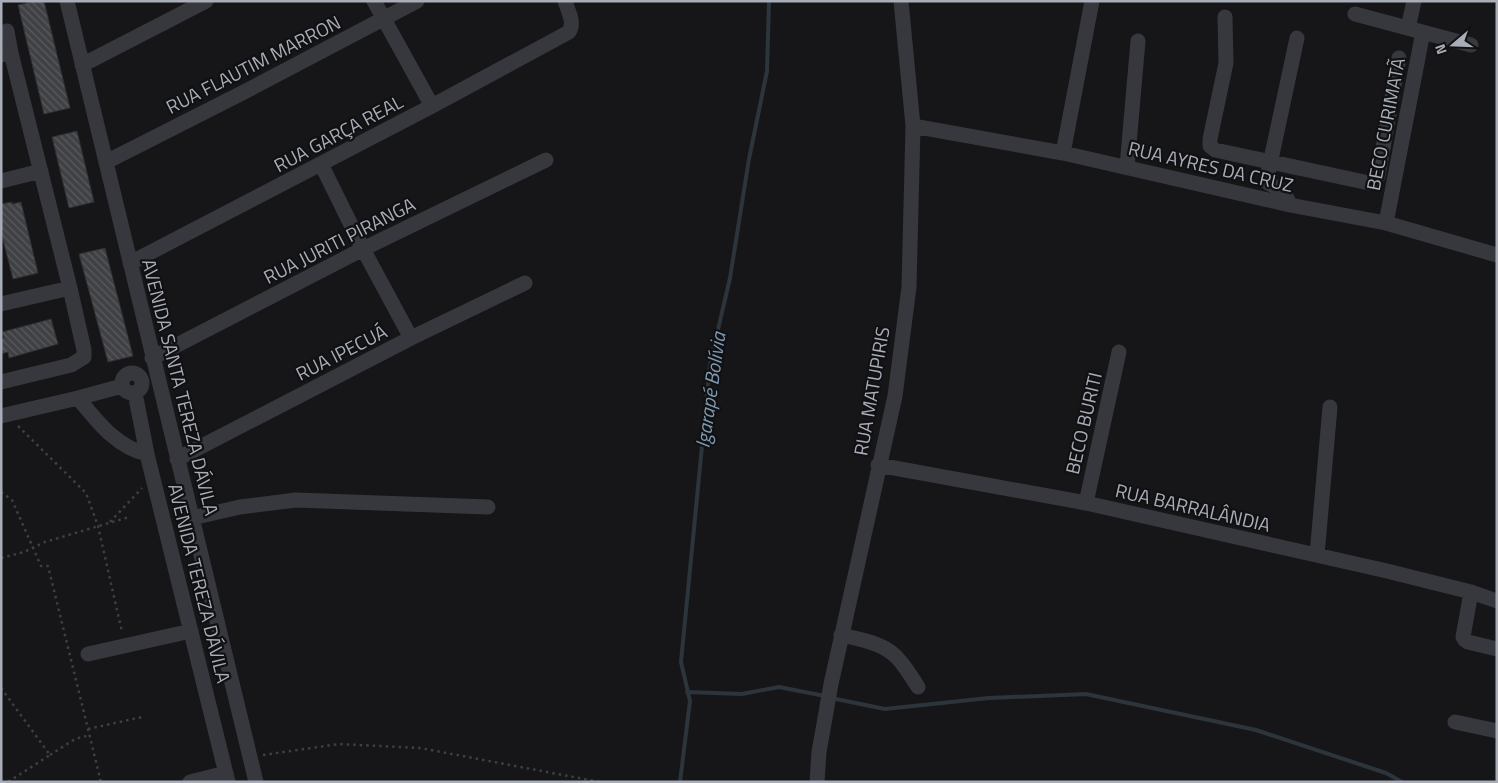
<svg xmlns="http://www.w3.org/2000/svg" width="1498" height="783" viewBox="0 0 1498 783" font-family="'Titillium Web',sans-serif">
  <style>
    .lines { fill: none; stroke-linecap: round; stroke-linejoin: round }
    .stream { stroke: #2c353c; stroke-width: 4 }
    .building { fill: url(#building-back-hatch); stroke: #303034 }
    .path { stroke: #3d3f44; stroke-width: 2.5; stroke-dasharray: 2.5 4; stroke-linecap: butt }
    .minor { stroke: #37383d; stroke-width: 15 }
    .labels { text-anchor: middle; dominant-baseline: central; stroke-width: 4.5; stroke-linejoin: round; paint-order: stroke }
    .street-label { font-size: 19px; fill: #a8adb8; stroke: #111113 }
    .water-label { font-size: 20px; font-style: italic; fill: #7f9bb3; stroke: #111113 }
  </style>
  <defs>
    <pattern id="building-back-hatch" width="6" height="6" patternUnits="userSpaceOnUse" patternTransform="scale(1.25)"><rect width="6" height="6" fill="#404145"/><path d="M-1 5l2 2M0 0l6 6M5-1l2 2" fill="none" stroke="#595a5e"/></pattern>
  </defs>
  <rect width="100%" height="100%" fill="#161618"/>
  <g class="lines">
    <!-- stream -->
    <path class="stream" d="M687,692L742,694L779,687L825,696
      M831,698L885,709L989,698L1086,694L1256,730L1386,773L1402,782
      M680,782L690,701L681,662L710,364L730,278L749,159L767,71L769,1"/>
  </g>
  <!-- building -->
  <path class="building" d="M27,1H44L70,108L44,114L18,5L27,3Z
    M77,131L94,202L69,208L52,137Z
    M12,202V204L21,202L38,273L13,279L1,232V204Z
    M105,248L133,356L108,362L79,254Z
    M51,319L58,344L9,358L8,352L1,354V339L4,338L2,332Z"/>
  <g class="lines">
    <!-- path -->
    <path class="path" d="M18,426L86,493L98,526L122,632
      M1,492L12,500L41,566H48L101,782
      M110,522L142,488
      M1,558L24,552L45,542L129,517
      M1,688L50,755L8,782
      M88,729L142,717
      M50,755L75,739L90,735
      M263,755L339,744L420,748L600,782"/>
    <!-- minor -->
    <path class="minor" d="M67,1L256,782
      M374,1L432,106
      M1355,14L1471,45
      M1225,17L1226,63L1210,139V146L1215,150L1369,183L1373,182L1378,176L1399,58
      M1408,28L1414,1
      M7,31L11,53
      M1,55L11,53L70,288L84,350V357L71,365L1,382
      M82,65L206,1
      M913,126L1063,153L1290,205L1386,223L1497,255
      M1063,153L1092,1
      M106,162L248,90L417,1
      M321,164L363,249L411,338
      M1127,167L1138,41
      M1,181L41,171
      M1290,205L1284,192L1268,183L1267,178L1297,38
      M1386,223L1423,32
      M130,263L432,106L569,32C575,22 568,11 565,1
      M1,304L70,288
      M152,358L363,249L546,160
      M122 383a10 10 0 1 1 20 0a10 10 0 1 1-20 0Z
      M135,393L147,454L228,782
      M78,398C97,421 117,448 147,454
      M1,416L78,398L122,386
      M177,459L411,338L525,283
      M878,465L1086,503L1387,571L1471,592L1497,601
      M1086,503L1119,352
      M192,518L240,507L296,500L488,507
      M1317,555L1330,407
      M1471,592L1463,637L1465,640L1468,642L1497,649
      M841,635C858,639 878,642 892,653C903,661 911,677 918,687
      M88,654L191,631
      M1455,722L1497,731
      M190,782L226,773
      M817,782L819,752L831,684L895,396L909,287L913,126L901,1"/>
  </g>
  <g class="labels">
    <!-- street labels -->
    <g class="street-label">
      <text transform="translate(253 64) rotate(-27)">RUA FLAUTIM MARRON</text>
      <text transform="translate(1385 124) rotate(-79)">BECO CURIMATÃ</text>
      <text transform="translate(338 133) rotate(-28)">RUA GARÇA REAL</text>
      <text transform="translate(1211 166) rotate(13)">RUA AYRES DA CRUZ</text>
      <text transform="translate(339 240) rotate(-27)">RUA JURITI PIRANGA</text>
      <text transform="translate(341 352) rotate(-27)">RUA IPECUÁ</text>
      <text transform="translate(181 387) rotate(76)">AVENIDA SANTA TEREZA DÁVILA</text>
      <text transform="translate(871 391) rotate(-80)">RUA MATUPIRIS</text>
      <text transform="translate(1083 423) rotate(-77)">BECO BURITI</text>
      <text transform="translate(1193 507) rotate(13)">RUA BARRALÂNDIA</text>
      <text transform="translate(200 583) rotate(76)">AVENIDA TEREZA DÁVILA</text>
    </g>
    <!-- water labels -->
    <g class="water-label">
      <text transform="translate(710 390) rotate(-82)">Igarapé Bolívia</text>
    </g>
  </g>
  <!-- border -->
  <rect width="1498" height="783" fill="none" stroke="#a8adb8" stroke-width="5"/>
  <!-- north arrow -->
  <g transform="translate(1453 45) rotate(251)" stroke="#111113" stroke-width="4" paint-order="stroke">
  <path d="M0-4L9 19L0 12L-9 19Z" fill="#a8adb8"/>
  <text y="-8" font-size="14" font-weight="bold" text-anchor="middle" fill="#a8adb8">N</text>
  </g>
</svg>
